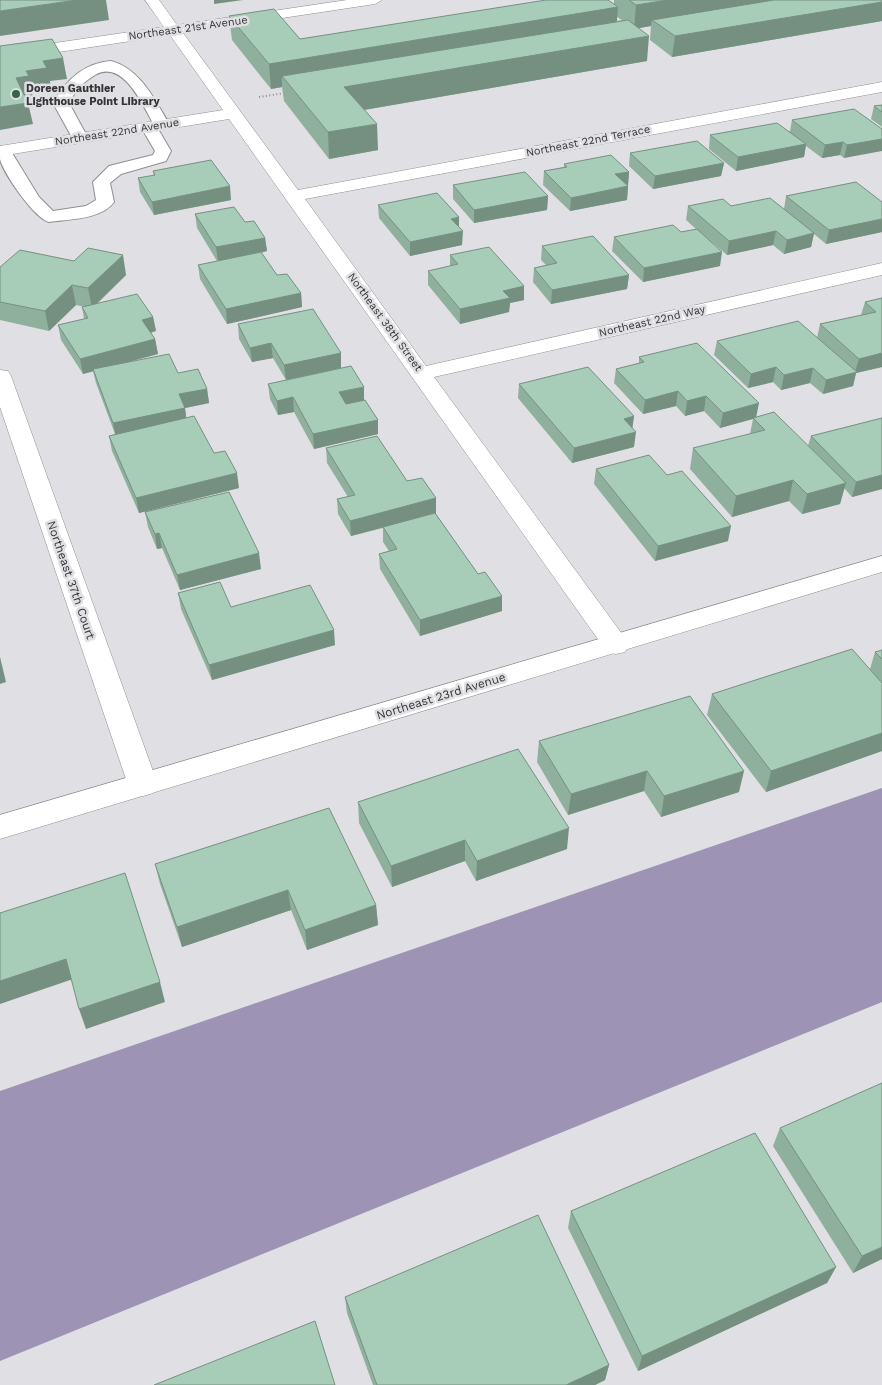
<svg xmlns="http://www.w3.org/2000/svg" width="882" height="1385" viewBox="0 0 882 1385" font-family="'Work Sans',sans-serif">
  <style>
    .water { fill: #9c93b5 }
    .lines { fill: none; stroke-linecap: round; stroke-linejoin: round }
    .service-casing { stroke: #8f8e92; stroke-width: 2 }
    .minor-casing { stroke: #8f8e92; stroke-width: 1 }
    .tertiary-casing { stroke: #8f8e92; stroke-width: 1 }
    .path { stroke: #8b8a8d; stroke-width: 2; stroke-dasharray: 1 2.5; stroke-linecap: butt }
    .service { fill: #fff; fill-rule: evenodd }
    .minor { fill: #fff; fill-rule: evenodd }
    .tertiary { fill: #fff; fill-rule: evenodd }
    .wall { fill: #90b09e; fill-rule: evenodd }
    .shaded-wall { fill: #759081 }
    .building { fill: #a7cdb8; stroke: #759081 }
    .poi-dot { fill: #31664b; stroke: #e0dfe3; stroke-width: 2 }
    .labels { text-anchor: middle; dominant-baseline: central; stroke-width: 5; stroke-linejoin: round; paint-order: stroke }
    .far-street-label { font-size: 11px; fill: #353436; stroke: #e0dfe3 }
    .far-poi-label { font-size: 11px; font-weight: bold; fill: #353436; stroke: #e0dfe3; text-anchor: start }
    .street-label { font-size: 12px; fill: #353436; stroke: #e0dfe3 }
  </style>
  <rect width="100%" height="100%" fill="#e0dfe3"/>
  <!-- water -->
  <path class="water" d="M882,788V1002L0,1361V1091Z"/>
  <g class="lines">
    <defs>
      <path id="service" d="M111,61C141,69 155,101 170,125L168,128L158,129L171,151L166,161L121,174L110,183L114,202C101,220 68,219 49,222C35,219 3,173 0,159C0,155 0,151 0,147L9,148L39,197L53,211L86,206L96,200L93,182L109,166L153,155L155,151L141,127L143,124L153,123C142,104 123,59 95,75C83,82 75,91 69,103L88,138L86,141H74L53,103C66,80 84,63 111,61Z"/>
      <path id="minor" d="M145,0H159L177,25L347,0H382L375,4L183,33L298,190L882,82V92L305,199L426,366L882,263V275L434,377L625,638L629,645L625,652L616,654L607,652L229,119L0,156V146L223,110L170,35L0,61V51L164,27Z
        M0,370L8,371L11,376L158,785L153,793L143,796L133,793L128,785L0,407Z"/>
      <path id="tertiary" d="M882,556V572L0,839V815Z"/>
    </defs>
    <!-- service casing -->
    <use href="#service" class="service-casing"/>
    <!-- minor casing -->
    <use href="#minor" class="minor-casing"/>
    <!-- tertiary casing -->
    <use href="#tertiary" class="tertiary-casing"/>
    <!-- path -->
    <path class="path" d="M259,97L285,93"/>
    <!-- service -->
    <use href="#service" class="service"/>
    <!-- minor -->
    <use href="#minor" class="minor"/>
    <!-- tertiary -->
    <use href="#tertiary" class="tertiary"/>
  </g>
  <!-- wall -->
  <path class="wall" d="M614,0H882V21L672,57L650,40L651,26L639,28L647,61L364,110L378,150L329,159L284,101L282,87L271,89L232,40L229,16L300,39L614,4ZM617,17L622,20L617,21Z
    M882,105V127L871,119L874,106Z
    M792,120L882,129L844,158L840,155L822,158L806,146L804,157L736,171L709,149L710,135L790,131Z
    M630,153L724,163L721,176L653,189L629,166Z
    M564,164L629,172L628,185H627L628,186L627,200L570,211L543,185L544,171L564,167Z
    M153,171L231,200L154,215L140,192L138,178L154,176Z
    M453,185L548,196L547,210L474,223L453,199Z
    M786,196L882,202V232L826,244L814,234L811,247L784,254L773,245L727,255L707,238L720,266L643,282L612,251L614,237L681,232L696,229L686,220L688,206H731L784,209Z
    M378,205L459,217V227L462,245L410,256L379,218Z
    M195,214L265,238L267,251L261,253L277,275L301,293L302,307L227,324L200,279L198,265L217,261L197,228Z
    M542,246L629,275L627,289L551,304L533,282L534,268L546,265L541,260Z
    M450,255L524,286V300L510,303L509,312L460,324L428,285V271L450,266Z
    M0,267L126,275L97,304L153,317L156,331L151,333L155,339L158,354L127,362L178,373L207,389L209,403L185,408L186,418L239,488L139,513L112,451L109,436L115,434L96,383L93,371L83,374L61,340L58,325L84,319L82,307H85L76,305L49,331L0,320Z
    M882,298V367L856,373L853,386L823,394L810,383L781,390L773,382L748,388L714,355L717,341L817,338L820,324L861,315L865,302Z
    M238,324L341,353V368L286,380L273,358L252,362L239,339Z
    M639,357L756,417L808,446L811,436L882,418V489L852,497L844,488L840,504L802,514L789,501L732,517L690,469L693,448L750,434L753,419L720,428L704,411L685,416L676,406L643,414L614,383L616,369L639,363Z
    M268,384L364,400L378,420V434L314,449L294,412L278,415L270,399Z
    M519,384L634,416L632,428L634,447L572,463L518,398Z
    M326,448L407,481L436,498V514L502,611L420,636L380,569L379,554L389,551L383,542V528L351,536L338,514L337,499L348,497L327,463Z
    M596,469L667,475L728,541L655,561L594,484Z
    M145,512L261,569L180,590L162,548L157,549L148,527Z
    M178,593L231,607L335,645L212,680L181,609Z
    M882,650V751L766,792L707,715L712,694L870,669L875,652Z
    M539,741L739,792L661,817L644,791L568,815L537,762Z
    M358,802L567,849L476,881L465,861L392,887L359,823Z
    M155,864L376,905L378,925L307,950L291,910L182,947L160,884Z
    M780,1128L882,1259L853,1273L773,1146Z
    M571,1211L836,1267L827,1283L638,1371L568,1228Z
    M345,1297L609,1365L605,1380L595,1385H373L347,1313Z"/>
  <!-- shaded-wall -->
  <path class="shaded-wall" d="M77,0H106L109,20L0,36V11Z
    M214,0H243L214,4Z
    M668,0H814L652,20L651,26L634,29L636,5Z
    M882,2V21L672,57L675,36Z
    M618,7L616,32L282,76V87L271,89L269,64Z
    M649,36L647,61L346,113L344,87Z
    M63,58L67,79L50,81L51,89L32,92L33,97L21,99L16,78L43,61Z
    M28,103L33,124L0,130V107Z
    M377,124L378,150L329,159L328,132Z
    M882,135V151L844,158L847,145Z
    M843,142L840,155L822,158L825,145Z
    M806,144L804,157L736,171L738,157Z
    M724,163L721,176L653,189L655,176Z
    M629,172L628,185L614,188L615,174Z
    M230,186L231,200L154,215L152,202Z
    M628,186L627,200L570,211L571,198Z
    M548,196L547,210L474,223V210Z
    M459,217V231L451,219Z
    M882,219V232L826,244L829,230Z
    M463,231L462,245L410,256V242Z
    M776,231L773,245L727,255L729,241Z
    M814,233L811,247L784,254L787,240Z
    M265,238L267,251L218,261L216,247Z
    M722,252L720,266L643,282L644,268Z
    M123,255L126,275L92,308L88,288Z
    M629,275L627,289L551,304L552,290Z
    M72,285L76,305L49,331L45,311Z
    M524,286V300L510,303L509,312L460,324V309L503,291Z
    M301,293L302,307L227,324L226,309Z
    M153,317L156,331L144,334L142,320Z
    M155,339L158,354L83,374L80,359Z
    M271,343L273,358L252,362L250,348Z
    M341,353V368L286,380L284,365Z
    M882,353V367L856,373L853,386L823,394L826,380L855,372L859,359Z
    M776,367L773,382L748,388L751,374Z
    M813,368L810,383L781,390L784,375Z
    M364,387V402L340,407L339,392Z
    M207,389L209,403L185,408L187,423L116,438L113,423L179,394Z
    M678,391L676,406L643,414L645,400Z
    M706,396L704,411L685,416L687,401Z
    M293,397L294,412L278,415L277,401Z
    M759,403L756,418L720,428L723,413Z
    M634,416L632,431L624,419Z
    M378,420V434L314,449L313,434Z
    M636,432L634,447L572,463L574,448Z
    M237,473L239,488L139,513L136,498Z
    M882,475V489L852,497L856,482Z
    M793,480L789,501L732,517L736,496Z
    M846,483L840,504L802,514L807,494Z
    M436,498V513L351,536L350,521Z
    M731,526L728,541L655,561L658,546Z
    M159,533L162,548L157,549L155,534Z
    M259,553L261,569L180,590L177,575Z
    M502,596V611L420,636V620Z
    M334,630L335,645L212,680L209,665Z
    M0,657L6,682L0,684Z
    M882,733V751L766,792L771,771Z
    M647,771L644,791L568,815L571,794Z
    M744,771L739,792L661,817L664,796Z
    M569,828L567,849L476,881L477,861Z
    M465,840V861L392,887L391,866Z
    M288,890L291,910L182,947L177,927Z
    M376,905L378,925L307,950L305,930Z
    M66,959L73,979L0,1004V981Z
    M160,982L165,1002L86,1029L79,1009Z
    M882,1247V1259L853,1273L862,1256Z
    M836,1267L827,1283L638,1371L642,1356Z
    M609,1365L605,1380L595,1385H566Z"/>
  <!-- building -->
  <path class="building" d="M0,0H77L0,11Z
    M546,0H608L618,7L269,64L229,16L274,9L300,39Z
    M629,0H668L636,5Z
    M774,0H882V2L675,36L652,20Z
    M628,20L649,36L344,87L377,124L328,132L282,76Z
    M52,39L63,58L43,61L47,68L26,71L29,76L16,78L28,103L0,107V46Z
    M882,105V112L874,106Z
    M854,109L882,129V139L847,145L843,142L825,145L792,120Z
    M777,123L806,144L738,157L710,135Z
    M697,141L724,163L655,176L630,153Z
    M611,155L629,172L615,174L628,186L571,198L544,171L567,167L564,164Z
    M211,160L230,186L152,202L138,178L155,175L153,171Z
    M525,172L548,196L474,210L453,185Z
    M856,182L882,202V219L829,230L786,196Z
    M437,193L459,217L451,219L463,231L410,242L378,205Z
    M770,198L814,233L787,240L776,231L729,241L688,206L723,199L731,206Z
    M234,207L245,222L254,221L265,238L216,247L195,214Z
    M673,225L681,232L697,229L722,252L644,268L614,237Z
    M593,236L629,275L552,290L534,268L557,263L542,246Z
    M489,247L524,286L503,291L510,298L460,309L428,271L458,264L450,255Z
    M88,248L123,255L88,288L72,285L45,311L0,302V267L20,250L74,261Z
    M261,252L277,275L287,274L301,293L226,309L198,265Z
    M137,294L153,317L142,320L155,339L80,359L58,325L88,318L82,307Z
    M882,298V353L859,359L820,324L876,312L865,302Z
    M313,309L341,353L284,365L271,343L250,348L238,324Z
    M798,321L857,372L826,380L813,368L784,375L776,367L751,374L717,341Z
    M697,343L759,403L723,413L706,396L687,401L678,391L645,400L616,369L644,362L639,357Z
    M169,354L178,373L198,369L207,389L179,394L185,408L113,423L93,369Z
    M351,366L364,387L339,392L346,404L365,400L378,420L313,434L293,397L277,401L268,384Z
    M588,367L634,416L624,419L636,432L574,448L519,384Z
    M774,412L846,483L807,494L793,480L736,496L693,448L765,430L753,418Z
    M194,416L214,453L225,451L237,473L136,498L109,436Z
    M882,418V475L856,482L811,436Z
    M377,436L407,481L422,478L436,498L350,521L337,499L355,495L326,448Z
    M649,455L667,475L682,471L731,526L658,546L596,469Z
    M229,492L259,553L177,575L159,533L155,534L145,512Z
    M435,513L478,574L485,572L502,596L420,620L379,554L397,549L383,527Z
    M220,582L231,607L310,585L334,630L209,665L178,593Z
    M852,649L882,683V733L771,771L712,694Z
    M882,650V659L875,652Z
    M690,696L744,771L664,796L647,771L571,794L539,741Z
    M518,749L569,828L477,861L465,840L391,866L358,802Z
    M329,808L376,905L305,930L288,890L177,927L155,864Z
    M125,873L160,982L79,1009L66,959L0,981V913Z
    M882,1083V1247L862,1256L780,1128Z
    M755,1133L836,1267L642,1356L571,1211Z
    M538,1215L609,1365L566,1385H377L345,1297Z
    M315,1321L335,1385H154Z"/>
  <!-- markers -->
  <circle class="poi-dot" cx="16" cy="94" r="5"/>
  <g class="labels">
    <!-- far-street labels -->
    <g class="far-street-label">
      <text transform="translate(188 28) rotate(-8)">Northeast 21st Avenue</text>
      <text transform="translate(117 132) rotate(-9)">Northeast 22nd Avenue</text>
      <text transform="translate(588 141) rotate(-11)">Northeast 22nd Terrace</text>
      <text transform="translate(652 321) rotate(-13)">Northeast 22nd Way</text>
      <text transform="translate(385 322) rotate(54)">Northeast 38th Street</text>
    </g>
    <!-- far-poi labels -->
    <g class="far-poi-label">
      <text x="26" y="88">Doreen Gauthier<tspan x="26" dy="13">Lighthouse Point Library</tspan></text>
    </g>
    <!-- street labels -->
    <g class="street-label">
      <text transform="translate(71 580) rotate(71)">Northeast 37th Court</text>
      <text transform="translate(441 696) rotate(-17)">Northeast 23rd Avenue</text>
    </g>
  </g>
</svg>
